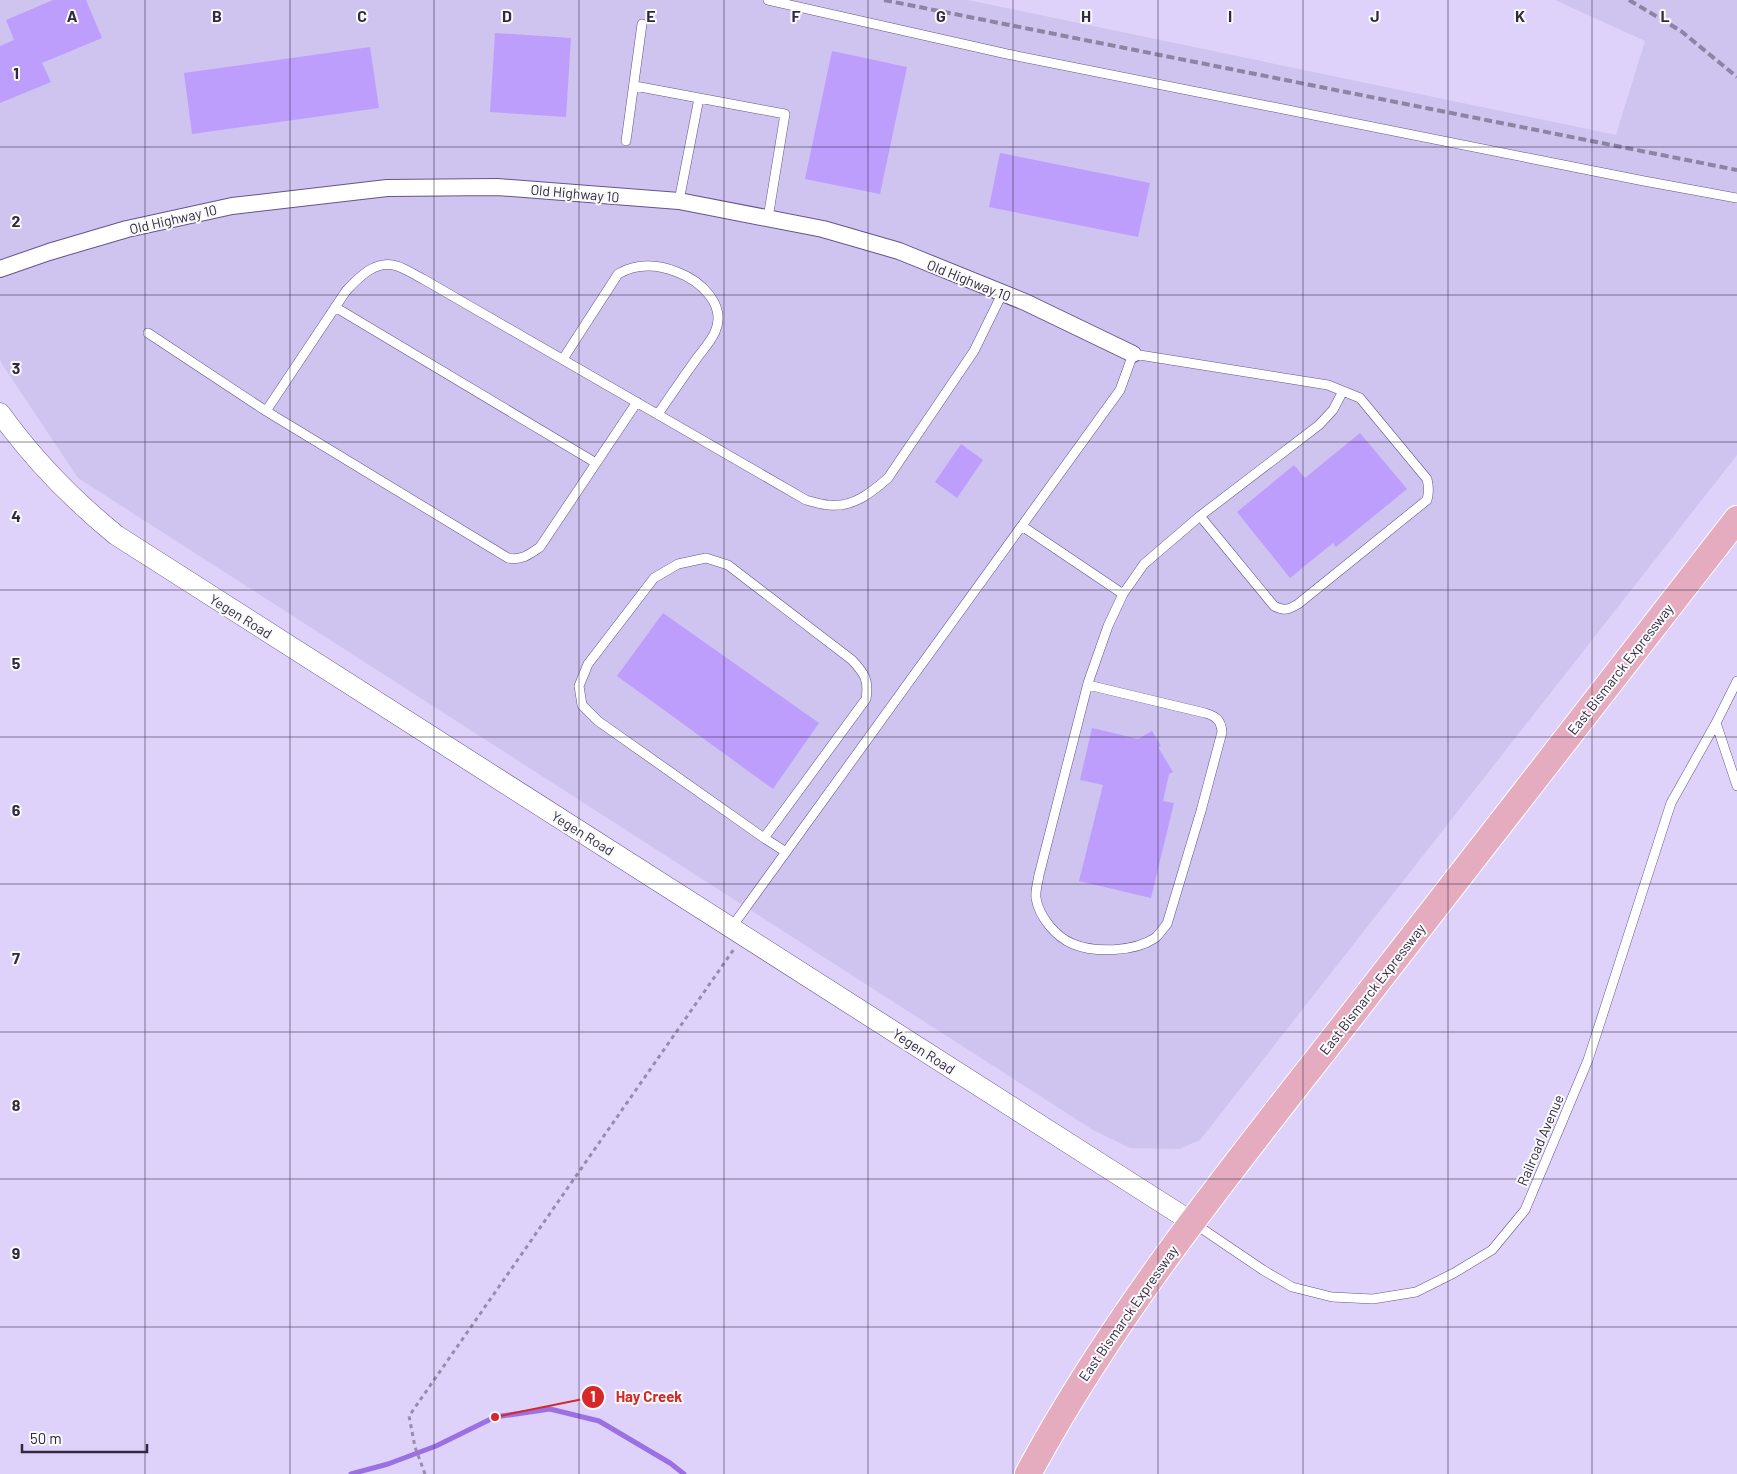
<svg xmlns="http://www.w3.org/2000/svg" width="1737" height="1474" viewBox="0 0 1737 1474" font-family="Barlow,sans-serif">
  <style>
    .built { fill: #cfc3ef }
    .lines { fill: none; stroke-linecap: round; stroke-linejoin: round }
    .stream { stroke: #9a70e2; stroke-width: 5 }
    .building { fill: #be9efc }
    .service-casing { stroke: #67538e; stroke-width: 10 }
    .minor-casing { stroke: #67538e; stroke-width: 18 }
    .tertiary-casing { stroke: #67538e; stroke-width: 21 }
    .primary-casing { stroke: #fff; stroke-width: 28 }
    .path { stroke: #978caf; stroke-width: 3; stroke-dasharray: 4 4; stroke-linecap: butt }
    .service { stroke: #fff; stroke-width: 9 }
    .minor { stroke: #fff; stroke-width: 16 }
    .tertiary { stroke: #fff; stroke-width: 20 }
    .primary { stroke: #e5acbf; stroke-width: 26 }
    .rail { stroke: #8d83a4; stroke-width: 4; stroke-dasharray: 8 4; stroke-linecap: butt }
    .grid { fill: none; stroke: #312842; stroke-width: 1; stroke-opacity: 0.55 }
    .labels { text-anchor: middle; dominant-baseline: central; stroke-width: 4; stroke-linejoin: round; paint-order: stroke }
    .street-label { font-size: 14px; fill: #312842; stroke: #fafafa }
    .grid-label { font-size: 16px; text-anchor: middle; font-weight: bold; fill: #312842; stroke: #fafafa; stroke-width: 4; stroke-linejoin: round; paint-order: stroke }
    .leader { fill: none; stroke: #d62828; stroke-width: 2 }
    .callout-dot { fill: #d62828; stroke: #fafafa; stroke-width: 2 }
    .mark-label { font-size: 15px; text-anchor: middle; font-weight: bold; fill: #fff }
    .callout-label { font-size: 15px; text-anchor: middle; font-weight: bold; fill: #d62828; stroke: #fafafa; stroke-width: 4; stroke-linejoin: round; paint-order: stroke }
  </style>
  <rect width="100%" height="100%" fill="#ded2fa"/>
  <!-- built -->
  <path class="built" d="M0,0H968L1616,135L1645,41L1555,0H1737V455L1200,1140L1179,1149L1130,1148L1093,1130L78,478L2,364L0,359Z"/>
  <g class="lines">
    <!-- stream -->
    <path class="stream" d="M351,1474L388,1464L436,1446L495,1417L550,1409L599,1421L670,1463L684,1474"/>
  </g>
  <!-- building -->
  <path class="building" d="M53,0H86L102,38L42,63L51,82L0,103V46L14,40L6,20Z
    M495,33L571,38L566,117L490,112Z
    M370,47L379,108L192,134L184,73Z
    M832,51L907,67L880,194L805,179Z
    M1000,153L1150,183L1138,237L989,207Z
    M1360,433L1407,489L1336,547L1333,543L1290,578L1237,512L1294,465L1305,478Z
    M961,444L983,460L957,498L935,482Z
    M663,613L819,723L773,789L617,676Z
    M1092,728L1138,739L1152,731L1161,746L1158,747L1173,772L1169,774L1163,801L1174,803L1151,898L1079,881L1103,785L1080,780Z"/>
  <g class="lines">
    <defs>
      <path id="service" d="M768,0L1007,54L1644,181L1737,198
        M635,86L699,98
        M626,141L642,24
        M679,201L699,98L785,114L768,218
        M335,307L596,463
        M148,333L266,411L346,291C359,277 376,259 397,266C406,269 415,275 423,279L806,500C814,502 822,505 829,505C853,508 872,492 888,478L974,351L1002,294
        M563,359L618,274C637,263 657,264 677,272C701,281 727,305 715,332C711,341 703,350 697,358C684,376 671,395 658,414
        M266,411L508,558C521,561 530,554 540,547L637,402
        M1022,526L1123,594
        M1737,681L1716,723L1737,786
        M1088,685L1205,713C1216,716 1221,720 1222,732L1201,811L1167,924C1163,928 1159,935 1155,938C1134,952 1095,953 1073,944C1056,937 1039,917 1036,898C1035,891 1038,882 1039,875L1088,683L1108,626L1123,594L1144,564L1200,516L1319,425L1333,410L1343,391
        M764,838L866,699C869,680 865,674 852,660L728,565L706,558L678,564L654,578L588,664L579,686L582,705L598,721L764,838L786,852
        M731,928L1120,390L1133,354L1328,385L1360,398L1427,479C1429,487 1429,493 1427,500L1298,604C1288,610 1284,611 1274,606L1200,516
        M1195,1224L1263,1270L1292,1287L1332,1297L1373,1299L1416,1292L1454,1273L1492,1250L1525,1210L1588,1060L1671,803L1716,723"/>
      <path id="minor" d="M0,269L49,252L127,229L232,206L387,188L497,187L679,201L823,229L899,251L1025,302L1133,354"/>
      <path id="tertiary" d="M0,413C33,459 72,499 116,535L1192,1222"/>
      <path id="primary" d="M1028,1474C1115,1312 1232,1169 1344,1025C1475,856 1606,688 1737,519"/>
    </defs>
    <!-- service casing -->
    <use href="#service" class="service-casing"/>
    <!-- minor casing -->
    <use href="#minor" class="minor-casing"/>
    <!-- tertiary casing -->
    <use href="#tertiary" class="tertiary-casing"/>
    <!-- primary casing -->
    <use href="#primary" class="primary-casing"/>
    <!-- path -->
    <path class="path" d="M425,1474L415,1447L409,1416L734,949"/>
    <!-- service -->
    <use href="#service" class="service"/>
    <!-- minor -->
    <use href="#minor" class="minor"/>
    <!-- tertiary -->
    <use href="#tertiary" class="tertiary"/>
    <!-- primary -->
    <use href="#primary" class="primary"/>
    <!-- rail -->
    <path class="rail" d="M884,0L1737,170
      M1629,0L1681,31L1737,77"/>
  </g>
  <!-- grid -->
  <path class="grid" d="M145,0V1474M290,0V1474M434,0V1474M579,0V1474M724,0V1474M868,0V1474M1013,0V1474M1158,0V1474M1303,0V1474M1448,0V1474M1592,0V1474M0,147H1737M0,295H1737M0,442H1737M0,590H1737M0,737H1737M0,884H1737M0,1032H1737M0,1179H1737M0,1327H1737"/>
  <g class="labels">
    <!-- street labels -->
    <g class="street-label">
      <text transform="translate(575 193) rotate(5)">Old Highway 10</text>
      <text transform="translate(173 219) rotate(-13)">Old Highway 10</text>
      <text transform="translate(969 280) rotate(22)">Old Highway 10</text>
      <text transform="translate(241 616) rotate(32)">Yegen Road</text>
      <text transform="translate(1620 669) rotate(-52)">East Bismarck Expressway</text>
      <text transform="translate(583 833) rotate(32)">Yegen Road</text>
      <text transform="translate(1372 989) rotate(-52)">East Bismarck Expressway</text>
      <text transform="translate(924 1051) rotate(33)">Yegen Road</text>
      <text transform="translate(1540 1140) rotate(-67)">Railroad Avenue</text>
      <text transform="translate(1128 1313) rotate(-55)">East Bismarck Expressway</text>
    </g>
  </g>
  <g class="grid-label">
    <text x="72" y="22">A</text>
    <text x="217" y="22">B</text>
    <text x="362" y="22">C</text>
    <text x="507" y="22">D</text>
    <text x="651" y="22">E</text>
    <text x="796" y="22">F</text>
    <text x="941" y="22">G</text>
    <text x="1086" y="22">H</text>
    <text x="1230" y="22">I</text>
    <text x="1375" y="22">J</text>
    <text x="1520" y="22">K</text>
    <text x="1665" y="22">L</text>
    <text x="16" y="79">1</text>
    <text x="16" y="227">2</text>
    <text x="16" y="374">3</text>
    <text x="16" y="522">4</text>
    <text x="16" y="669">5</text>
    <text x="16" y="816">6</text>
    <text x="16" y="964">7</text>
    <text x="16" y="1111">8</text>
    <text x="16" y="1259">9</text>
  </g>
  <!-- callouts -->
  <path class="leader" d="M495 1417L593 1397"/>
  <g class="callout-dot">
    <circle cx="495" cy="1417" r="5"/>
    <circle cx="593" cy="1397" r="12"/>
  </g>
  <g class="mark-label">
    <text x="593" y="1402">1</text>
  </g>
  <g class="callout-label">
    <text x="649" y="1402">Hay Creek</text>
  </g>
  <!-- scale -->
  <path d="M22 1444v8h125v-8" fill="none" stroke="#312842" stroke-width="2.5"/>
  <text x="30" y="1444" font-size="15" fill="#312842" stroke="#fafafa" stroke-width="4" paint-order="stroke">50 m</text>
</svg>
